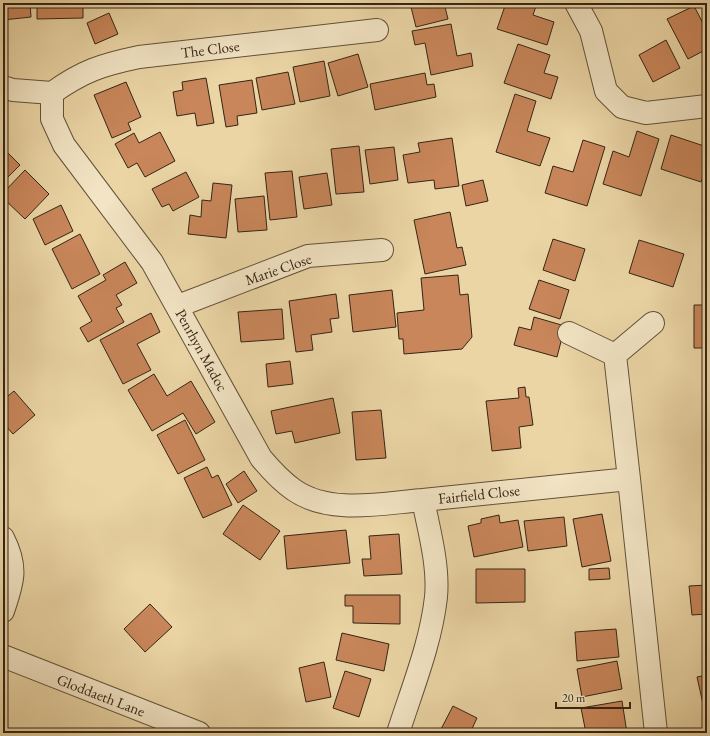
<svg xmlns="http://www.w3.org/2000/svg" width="710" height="736" viewBox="0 0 710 736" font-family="'EB Garamond',serif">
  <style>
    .building { fill: #c8865a; stroke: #342516 }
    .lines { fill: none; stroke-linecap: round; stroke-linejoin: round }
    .minor-casing { stroke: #62513a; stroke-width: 24 }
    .tertiary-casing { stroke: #62513a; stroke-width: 24 }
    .minor { stroke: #f2e4c4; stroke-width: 22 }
    .tertiary { stroke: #f2e4c4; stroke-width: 22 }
    .labels { text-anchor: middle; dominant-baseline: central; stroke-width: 3.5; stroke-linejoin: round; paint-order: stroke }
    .street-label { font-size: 15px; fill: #342516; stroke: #f2e4c4 }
  </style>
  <rect width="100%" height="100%" fill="#ebd5a5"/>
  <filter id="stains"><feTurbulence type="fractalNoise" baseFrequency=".005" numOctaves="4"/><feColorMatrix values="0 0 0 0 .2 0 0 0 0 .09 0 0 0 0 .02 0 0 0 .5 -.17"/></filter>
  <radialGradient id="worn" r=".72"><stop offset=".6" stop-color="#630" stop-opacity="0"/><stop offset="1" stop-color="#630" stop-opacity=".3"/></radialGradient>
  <!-- building -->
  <path class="building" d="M3,3H30L31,17L3,20Z
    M37,3H83V18L37,19Z
    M410,3H444L448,19L416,27Z
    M506,3H537L533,15L554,22L547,45L497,29Z
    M694,6L707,31V49L688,59L667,19Z
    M109,13L118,34L95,44L87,23Z
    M451,24L457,56L471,53L473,66L431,75L425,43L415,45L412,31Z
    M666,40L680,68L653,82L639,55Z
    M518,44L550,55L544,73L558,77L551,99L504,83Z
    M358,54L368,87L338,96L328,63Z
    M324,61L330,96L300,102L293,67Z
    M288,72L295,104L262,110L256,78Z
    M425,73L427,85L434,84L436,97L375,110L370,84Z
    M206,78L214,123L197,126L195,113L177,116L173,92L183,90L182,82Z
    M252,80L257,113L237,116L238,125L226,127L219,85Z
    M126,82L141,117L128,123L131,130L112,138L94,95Z
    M515,94L536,101L527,131L550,138L540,166L496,152Z
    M637,131L659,139L641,196L603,184L613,151L629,157Z
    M160,132L175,161L145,177L137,163L128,168L115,144L134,133L139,143Z
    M671,135L707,147V165L701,182L661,169Z
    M452,138L459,186L435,189L434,180L408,183L403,155L420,152L418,143Z
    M583,140L605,147L587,206L545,193L553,166L573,172Z
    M359,146L364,192L336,194L331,149Z
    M394,147L398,180L370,184L365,150Z
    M3,148L20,165L3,182Z
    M25,170L49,194L25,219L3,198V193Z
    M292,171L297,217L270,220L265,173Z
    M186,172L199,197L173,211L169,204L162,207L152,189Z
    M327,173L332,205L304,209L299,177Z
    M483,180L488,201L466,206L462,185Z
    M213,183L232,185L226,238L188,234L190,215L201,217L202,200L211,201Z
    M264,196L267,230L238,232L235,199Z
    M61,205L73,231L45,245L33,219Z
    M450,212L457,248L462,247L466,265L425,274L414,220Z
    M80,234L100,274L72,289L52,249Z
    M553,239L585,249L575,281L543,270Z
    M639,240L684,254L673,287L629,273Z
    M125,262L137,283L116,295L122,305L116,308L124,322L88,342L80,328L92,321L78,296L106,280L103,275Z
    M458,275L460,295L468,294L472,337L462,349L404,354L403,339H399L397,313L424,310L421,278Z
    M539,280L569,290L560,319L529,309Z
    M392,290L396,327L353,332L349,295Z
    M336,294L339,318L330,319L332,332L311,335L313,350L296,352L289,301Z
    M694,305H707V348H694Z
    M282,309L284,339L241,342L238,312Z
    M151,313L160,332L137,344L151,370L123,384L100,340Z
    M534,317L565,326L557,357L514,345L519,327L531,330Z
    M290,361L293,384L268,387L266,364Z
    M154,374L167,396L191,381L215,422L196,434L183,413L152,431L128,390Z
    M525,387L526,397H529L533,425L519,427L521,448L492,451L486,401L519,398L518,388Z
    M14,391L35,415L13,434L3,423V400Z
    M333,398L340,433L295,443L292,431L276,434L271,411Z
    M381,410L386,458L356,460L352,412Z
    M185,420L205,460L178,474L157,435Z
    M207,467L212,478L218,475L232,505L203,518L184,478Z
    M244,471L257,491L238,503L226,484Z
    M243,505L280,531L260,560L223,534Z
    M602,514L611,561L582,567L573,519Z
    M499,515L500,523L518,520L523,547L474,557L468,526L481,523V519Z
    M564,517L567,546L528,551L524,521Z
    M346,530L350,563L287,569L284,536Z
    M399,534L402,574L364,576L362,559H371L369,536Z
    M609,568L610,579L589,580V569Z
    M476,569H525V602L476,603Z
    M707,585V614L692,615L689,586Z
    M345,595H400V624L353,623V606H345Z
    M150,604L172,627L145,652L124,629Z
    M616,629L619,657L577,661L575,632Z
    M342,633L389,644L384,671L336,660Z
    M617,661L622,689L582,697L577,669Z
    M324,662L331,697L306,702L299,668Z
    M345,671L371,679L359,717L333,708Z
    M707,675V703L703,704L697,677Z
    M622,701L627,733H586L581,708Z
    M453,706L477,718L470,733H439Z
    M703,725H707V733H704Z"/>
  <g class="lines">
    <defs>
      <path id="minor" d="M576,3L591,31L606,91L622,107L646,113L707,106
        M3,87L13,90L52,93
        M52,93V119L64,145L152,262L261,458C271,470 281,481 294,490C330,515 383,503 423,500
        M52,93C83,71 101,65 139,57L377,30
        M178,306L308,256L382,250
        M615,355L653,323
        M629,479L656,733
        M3,538C18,567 13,582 3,611
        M398,733C412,689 431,643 436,597C439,566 429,530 423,500L629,479L615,355L569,333"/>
      <path id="tertiary" d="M3,656L199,733"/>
    </defs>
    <!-- minor casing -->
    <use href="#minor" class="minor-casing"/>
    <!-- tertiary casing -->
    <use href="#tertiary" class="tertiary-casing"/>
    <!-- minor -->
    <use href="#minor" class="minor"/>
    <!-- tertiary -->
    <use href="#tertiary" class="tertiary"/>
  </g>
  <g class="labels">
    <!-- street labels -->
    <g class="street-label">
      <text transform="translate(210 49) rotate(-7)">The Close</text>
      <text transform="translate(278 269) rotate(-19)">Marie Close</text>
      <text transform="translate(202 350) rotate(61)">Penrhyn Madoc</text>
      <text transform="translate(479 494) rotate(-6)">Fairfield Close</text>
      <text transform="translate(101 695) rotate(21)">Gloddaeth Lane</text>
    </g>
  </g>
  <!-- margin -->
  <rect width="710" height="736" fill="none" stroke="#ebd5a5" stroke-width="16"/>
  <rect x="4" y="4" width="702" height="728" fill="none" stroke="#342516" stroke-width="2"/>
  <rect x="8" y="8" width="694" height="720" fill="none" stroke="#342516"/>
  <!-- scale -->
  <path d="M556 702v6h74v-6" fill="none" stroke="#342516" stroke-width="2"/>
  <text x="562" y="702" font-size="12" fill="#342516" stroke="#f2e4c4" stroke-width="3" paint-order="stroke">20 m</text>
  <rect width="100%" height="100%" filter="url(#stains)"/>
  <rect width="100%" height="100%" fill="url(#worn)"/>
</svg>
